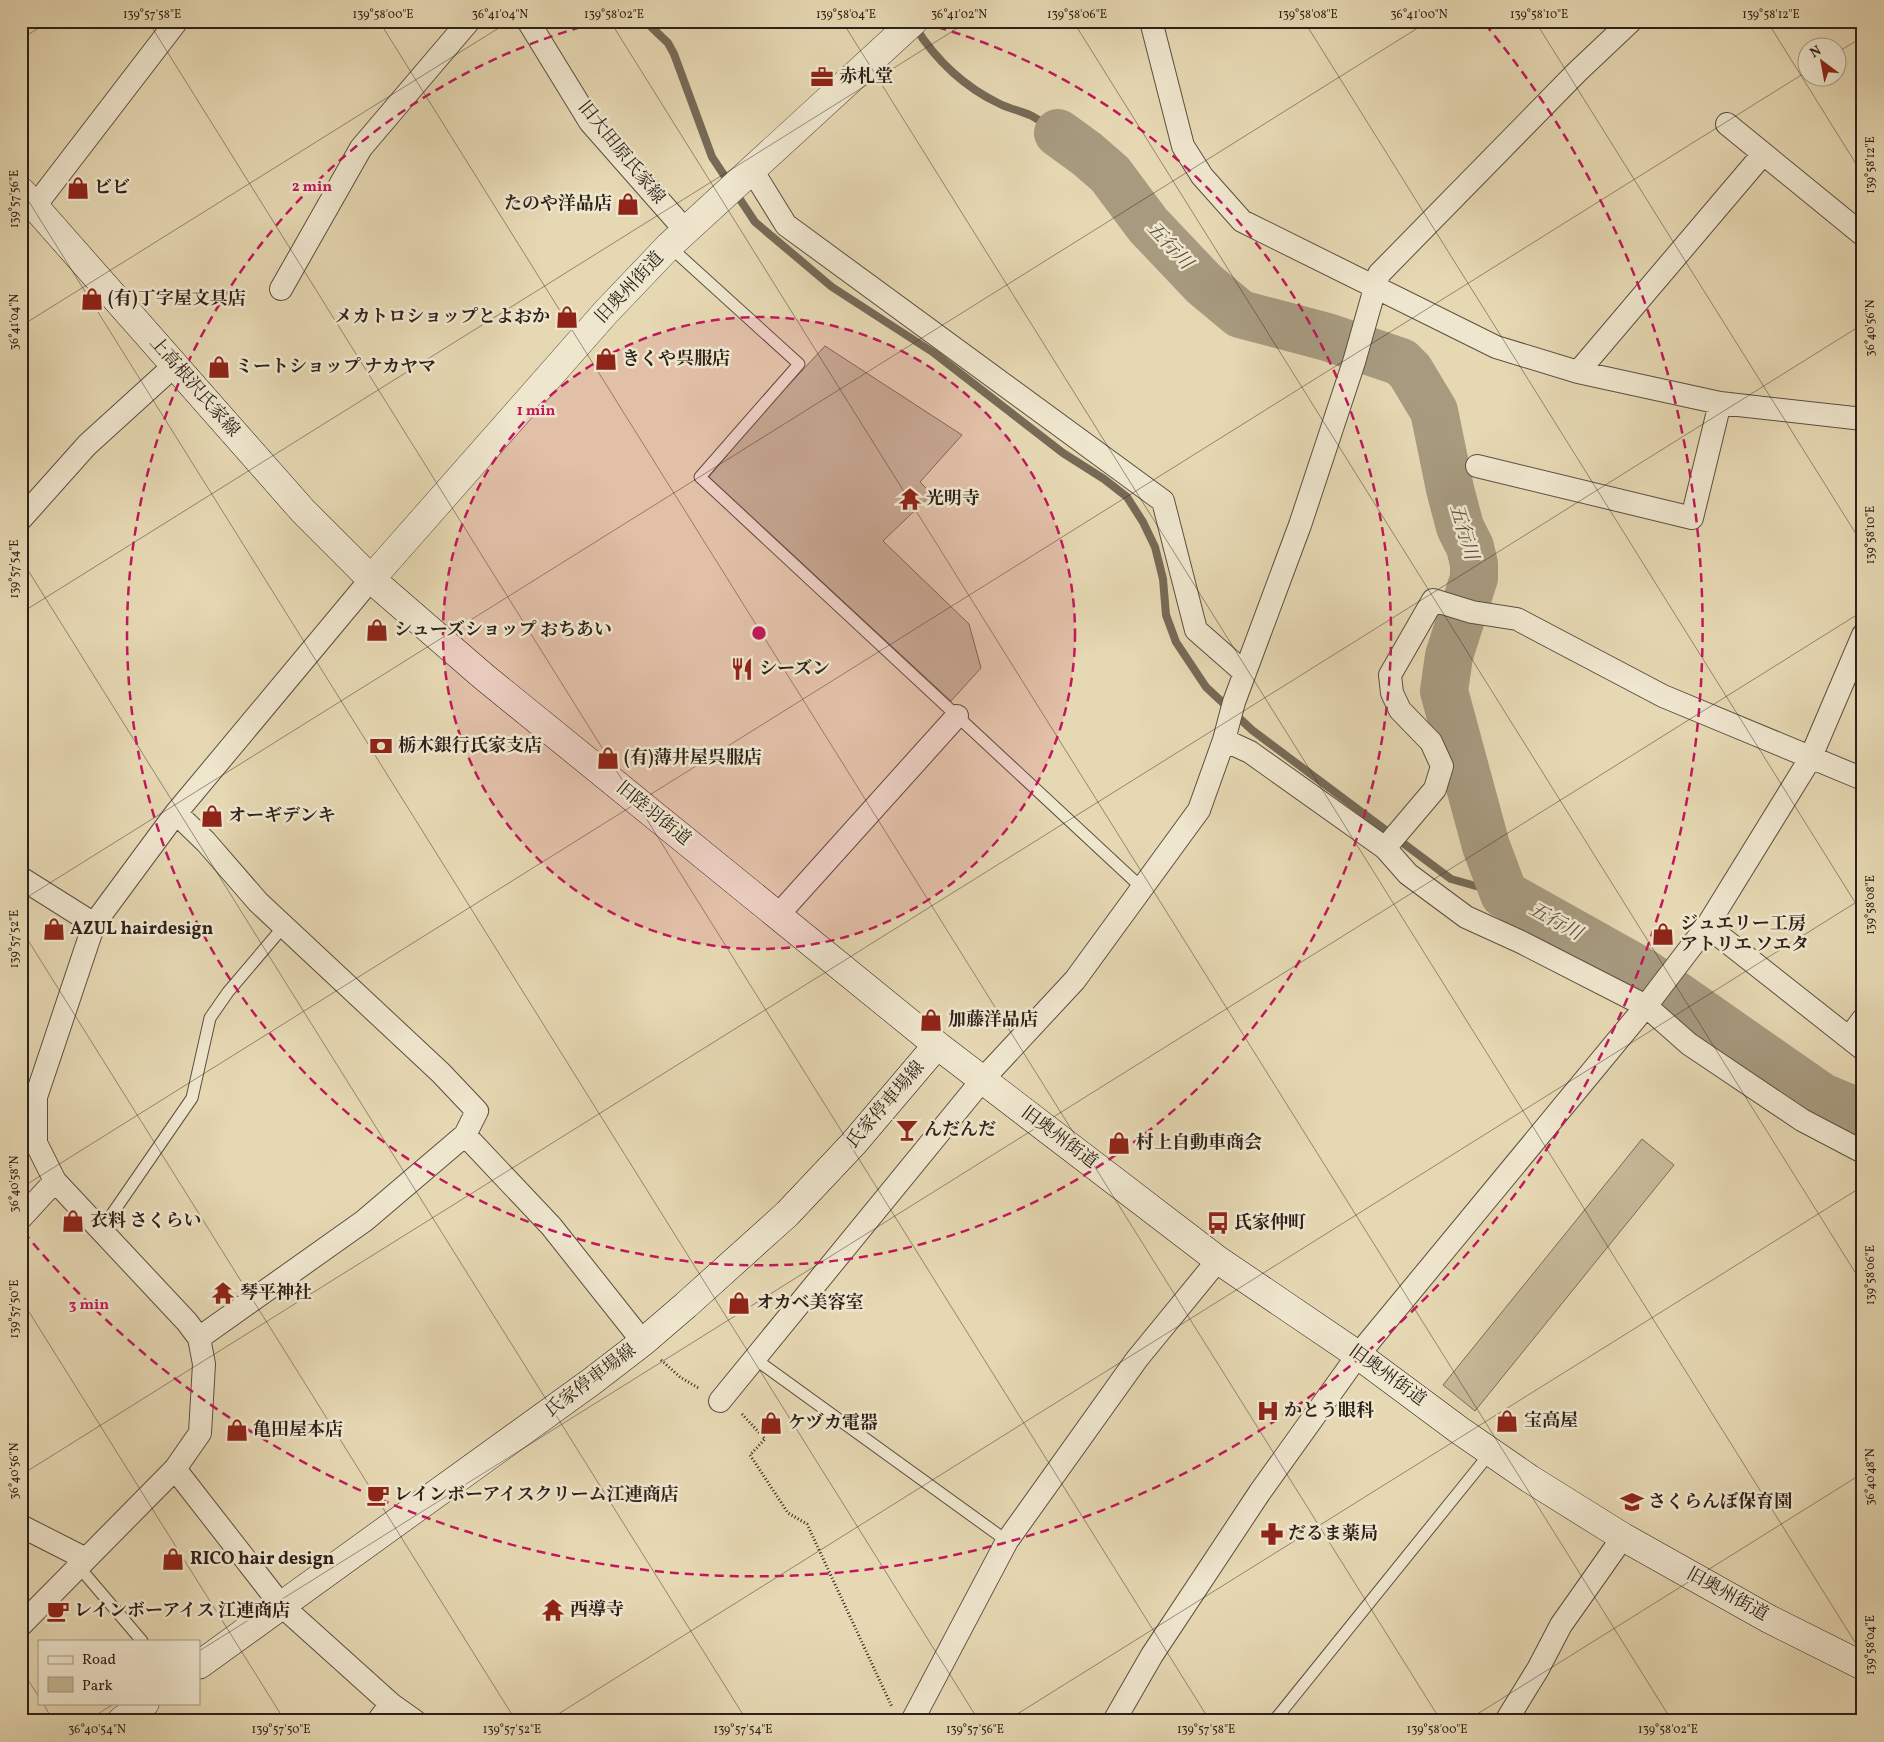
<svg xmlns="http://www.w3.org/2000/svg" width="1884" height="1742" viewBox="0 0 1884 1742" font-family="Vollkorn,'Noto Serif JP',serif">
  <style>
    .green { fill: #c7b999; stroke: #7a6d5a }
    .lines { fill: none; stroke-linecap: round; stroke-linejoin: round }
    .stream { stroke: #766a57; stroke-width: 8 }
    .river { stroke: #a79a7f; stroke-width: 48 }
    .service-casing { stroke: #5b4f40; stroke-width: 13 }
    .minor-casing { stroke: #5b4f40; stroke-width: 24 }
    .tertiary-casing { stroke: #5b4f40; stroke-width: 29 }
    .secondary-casing { stroke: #2d211a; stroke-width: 29 }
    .path { stroke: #2d211a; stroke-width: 3; stroke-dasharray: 1 2.5; stroke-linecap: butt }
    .service { stroke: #efe6ce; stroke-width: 11 }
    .minor { stroke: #efe6ce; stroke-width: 22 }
    .tertiary { stroke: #efe6ce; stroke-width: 28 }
    .secondary { stroke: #efe6ce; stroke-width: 28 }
    .ticks { fill: none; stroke: #2d211a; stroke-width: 1; stroke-opacity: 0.45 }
    .ring { fill: none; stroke: #c2185b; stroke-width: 2.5; stroke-dasharray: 9 6 }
    .labels { text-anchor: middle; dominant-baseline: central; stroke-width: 5; stroke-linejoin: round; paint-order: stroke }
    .poi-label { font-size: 18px; font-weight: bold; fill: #2d211a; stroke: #efe6ce; text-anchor: start }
    .street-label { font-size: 18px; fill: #2d211a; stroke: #efe6ce }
    .water-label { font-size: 19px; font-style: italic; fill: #584b3d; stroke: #efe6ce }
    .centre { fill: #c2185b; stroke: #efe6ce; stroke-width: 2.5 }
    .ring-label { font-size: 15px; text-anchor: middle; font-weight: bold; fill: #c2185b; stroke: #efe6ce; stroke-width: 5; stroke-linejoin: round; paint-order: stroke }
    .neatline { fill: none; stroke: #2d211a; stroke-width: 2 }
    .ticks-label { font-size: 12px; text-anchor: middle; fill: #2d211a }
  </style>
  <rect width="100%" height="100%" fill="#e6d8b3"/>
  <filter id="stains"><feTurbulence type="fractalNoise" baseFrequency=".004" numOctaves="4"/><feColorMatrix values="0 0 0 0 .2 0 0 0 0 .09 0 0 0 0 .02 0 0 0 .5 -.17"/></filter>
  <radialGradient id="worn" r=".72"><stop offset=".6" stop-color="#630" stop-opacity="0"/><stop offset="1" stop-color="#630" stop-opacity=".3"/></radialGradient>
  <!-- green -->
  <path class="green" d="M825,346L962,435L920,482L932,494L883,541L969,624L981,668L951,701L709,477L757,419Z
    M1642,1139L1674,1165L1475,1411L1443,1385Z"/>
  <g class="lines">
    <!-- stream -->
    <path class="stream" d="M645,21L668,43L674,54L712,157L755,222L832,287L934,353L1063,453L1104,479L1127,497L1143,522L1155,547L1163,579L1166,615L1176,642L1206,687L1252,730L1451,879L1504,894
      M915,27C936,60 964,87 1000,104C1010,109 1022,111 1032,116C1041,121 1050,127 1058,133"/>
    <!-- river -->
    <path class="river" d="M1058,133L1087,154L1110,174L1148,225L1204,284L1240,314L1327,337L1401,362L1410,371L1434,411L1450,489L1460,527L1470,547L1474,564V578L1449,656L1444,691L1486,846L1504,894L1643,972L1822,1097L1863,1114"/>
    <defs>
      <path id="service" d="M669,246L799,364L700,477L1142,888
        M101,1230L192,1098L210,1018L228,992L284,926
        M755,1359L1007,1541
        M79,1567L142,1641
        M1274,1721L1491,1452"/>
      <path id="minor" d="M528,21L590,122L686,231
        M1151,21L1183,146L1202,176L1242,221L1496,347L1578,372L1720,403L1863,419
        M1727,124L1863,235
        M752,170L786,225L1163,501L1196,630L1245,673
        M35,206L177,21
        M281,289L361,148L469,21
        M1578,372L1763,154
        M1477,466L1692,518L1720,403
        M21,519L87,445L175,365
        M1863,635L1810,759L1707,926L1863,1049
        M1224,740L1250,752L1385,848L1408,874L1466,917L1521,942L1646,1006L1689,1044L1802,1120L1863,1152
        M176,813L206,842L258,902L441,1073L477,1111L465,1135L364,1221L199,1338
        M1385,848L1435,789L1442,766L1431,742L1400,710L1392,693L1390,675L1433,600L1472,612L1517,619L1663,696L1863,779
        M21,878L94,924
        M778,915L957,716
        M1849,1038L1863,1019
        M465,1135L551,1226L643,1342
        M21,1218L55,1181
        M720,1401L983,1079L1075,980L1199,810L1224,740L1234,702L1300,525L1354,362L1379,274L1577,72L1631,21
        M175,1469L281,1605L391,1704L415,1721
        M21,1526L86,1559
        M21,1625L175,1469L200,1433L204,1364L199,1338L187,1322L55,1181L36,1143V1097L94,924L176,813L371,579
        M378,1721L391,1704
        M912,1721L1007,1541L1137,1359L1218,1260
        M1114,1721L1152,1655L1260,1492L1358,1355L1646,1006L1707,926
        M1506,1721L1538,1669L1561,1625L1623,1537"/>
      <path id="tertiary" d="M371,579L606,312L669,246L914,21"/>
      <path id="secondary" d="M21,191L303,511L371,579L483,676L937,1045L1218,1260L1358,1355L1459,1430L1530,1479L1623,1537L1769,1619L1863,1666
        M199,1665L591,1382L643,1342L686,1305L787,1214L853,1144L937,1045
        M121,1721L145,1703"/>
    </defs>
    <!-- service casing -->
    <use href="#service" class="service-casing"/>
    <!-- minor casing -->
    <use href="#minor" class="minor-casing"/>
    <!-- tertiary casing -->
    <use href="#tertiary" class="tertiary-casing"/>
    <!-- secondary casing -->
    <use href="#secondary" class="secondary-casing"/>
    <!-- path -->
    <path class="path" d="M661,1360L680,1377L700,1389
      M742,1414L765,1439L750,1455L788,1513L807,1524L892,1707"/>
    <!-- service -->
    <use href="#service" class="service"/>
    <!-- minor -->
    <use href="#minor" class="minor"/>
    <!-- tertiary -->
    <use href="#tertiary" class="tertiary"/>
    <!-- secondary -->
    <use href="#secondary" class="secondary"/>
  </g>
  <!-- ticks -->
  <path class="ticks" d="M148,21L1210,1721M379,21L1441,1721M610,21L1672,1721M842,21L1863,1655M1073,21L1863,1285M1304,21L1863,915M1535,21L1863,545M1767,21L1863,175M21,39L50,21M1836,53L1863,37M21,189L979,1721M21,326L510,21M21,559L747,1721M21,613L969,21M21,901L1429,21M21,929L516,1721M21,1188L1806,72M21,1299L285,1721M21,1475L1863,324M199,1651L1863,611M21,1669L39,1697M43,1703L53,1721M87,1721L115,1703M547,1721L1863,898M1006,1721L1863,1186M1466,1721L1863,1473"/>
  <!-- distance rings -->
  <circle cx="759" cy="633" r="316" fill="#c2185b" fill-opacity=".12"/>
  <g class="ring">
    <circle cx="759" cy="633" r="316"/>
    <path d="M923 23A632 632 0 1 1 595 23"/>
    <path d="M1485 24A948 948 0 1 1 22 1230"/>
  </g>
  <!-- icons -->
  <defs>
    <symbol id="office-bare" viewBox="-9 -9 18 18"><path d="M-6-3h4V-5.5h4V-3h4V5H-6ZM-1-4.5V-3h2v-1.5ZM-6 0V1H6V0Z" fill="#8f2418" stroke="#efe6ce" stroke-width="2.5" paint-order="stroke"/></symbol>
    <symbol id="shop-bare" viewBox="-9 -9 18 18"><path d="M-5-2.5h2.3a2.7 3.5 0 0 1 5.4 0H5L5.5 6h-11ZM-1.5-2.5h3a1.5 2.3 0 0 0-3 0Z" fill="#8f2418" stroke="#efe6ce" stroke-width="2.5" paint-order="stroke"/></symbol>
    <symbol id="temple-bare" viewBox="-9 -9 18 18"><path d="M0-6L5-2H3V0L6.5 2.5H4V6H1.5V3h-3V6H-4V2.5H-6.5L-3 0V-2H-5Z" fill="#8f2418" stroke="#efe6ce" stroke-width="2.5" paint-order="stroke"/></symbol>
    <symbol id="restaurant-bare" viewBox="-9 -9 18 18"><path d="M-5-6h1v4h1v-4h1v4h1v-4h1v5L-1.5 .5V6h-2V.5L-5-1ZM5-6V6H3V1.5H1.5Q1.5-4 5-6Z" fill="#8f2418" stroke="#efe6ce" stroke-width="2.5" paint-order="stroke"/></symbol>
    <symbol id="bank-bare" viewBox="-9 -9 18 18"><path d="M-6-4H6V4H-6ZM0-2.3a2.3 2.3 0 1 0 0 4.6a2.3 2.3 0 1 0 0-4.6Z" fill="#8f2418" stroke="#efe6ce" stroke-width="2.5" paint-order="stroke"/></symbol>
    <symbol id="bar-bare" viewBox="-9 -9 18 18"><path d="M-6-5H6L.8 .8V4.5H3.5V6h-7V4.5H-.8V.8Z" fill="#8f2418" stroke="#efe6ce" stroke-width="2.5" paint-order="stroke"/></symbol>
    <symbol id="bus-bare" viewBox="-9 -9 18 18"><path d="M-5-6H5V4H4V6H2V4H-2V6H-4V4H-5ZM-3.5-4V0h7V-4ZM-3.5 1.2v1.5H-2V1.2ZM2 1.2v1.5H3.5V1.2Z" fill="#8f2418" stroke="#efe6ce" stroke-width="2.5" paint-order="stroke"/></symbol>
    <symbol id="hospital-bare" viewBox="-9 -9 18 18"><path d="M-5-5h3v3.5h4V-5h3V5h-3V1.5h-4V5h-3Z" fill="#8f2418" stroke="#efe6ce" stroke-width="2.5" paint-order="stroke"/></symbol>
    <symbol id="cafe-bare" viewBox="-9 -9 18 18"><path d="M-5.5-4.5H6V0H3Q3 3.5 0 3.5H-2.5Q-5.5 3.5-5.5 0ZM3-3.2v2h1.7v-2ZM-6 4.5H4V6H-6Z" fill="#8f2418" stroke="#efe6ce" stroke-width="2.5" paint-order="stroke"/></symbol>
    <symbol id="school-bare" viewBox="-9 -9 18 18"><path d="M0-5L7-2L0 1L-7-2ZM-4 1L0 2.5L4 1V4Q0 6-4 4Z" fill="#8f2418" stroke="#efe6ce" stroke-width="2.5" paint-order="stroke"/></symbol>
    <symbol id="pharmacy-bare" viewBox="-9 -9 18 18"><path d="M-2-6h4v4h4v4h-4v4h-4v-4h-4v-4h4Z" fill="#8f2418" stroke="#efe6ce" stroke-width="2.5" paint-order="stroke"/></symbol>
  </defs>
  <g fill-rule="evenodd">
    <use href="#office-bare" x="806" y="61" width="32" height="32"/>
    <use href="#shop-bare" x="62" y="172" width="32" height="32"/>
    <use href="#shop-bare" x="612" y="188" width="32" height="32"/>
    <use href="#shop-bare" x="76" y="283" width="32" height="32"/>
    <use href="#shop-bare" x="551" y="301" width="32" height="32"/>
    <use href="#shop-bare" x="590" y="343" width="32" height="32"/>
    <use href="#shop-bare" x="203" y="351" width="32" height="32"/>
    <use href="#temple-bare" x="894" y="483" width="32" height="32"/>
    <use href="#shop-bare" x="361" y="614" width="32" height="32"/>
    <use href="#restaurant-bare" x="726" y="653" width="32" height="32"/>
    <use href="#bank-bare" x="365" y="730" width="32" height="32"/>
    <use href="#shop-bare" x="592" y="742" width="32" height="32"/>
    <use href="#shop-bare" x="196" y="800" width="32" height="32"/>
    <use href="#shop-bare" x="38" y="913" width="32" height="32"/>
    <use href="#shop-bare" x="1647" y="918" width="32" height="32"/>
    <use href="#shop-bare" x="915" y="1004" width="32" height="32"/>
    <use href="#bar-bare" x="891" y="1114" width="32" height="32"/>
    <use href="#shop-bare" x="1103" y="1127" width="32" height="32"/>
    <use href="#shop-bare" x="57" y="1205" width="32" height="32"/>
    <use href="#bus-bare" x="1202" y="1207" width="32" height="32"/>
    <use href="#temple-bare" x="207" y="1277" width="32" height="32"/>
    <use href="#shop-bare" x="723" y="1287" width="32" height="32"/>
    <use href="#hospital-bare" x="1252" y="1395" width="32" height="32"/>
    <use href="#shop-bare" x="1491" y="1405" width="32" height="32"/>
    <use href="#shop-bare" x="755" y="1407" width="32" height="32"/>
    <use href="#shop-bare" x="221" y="1414" width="32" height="32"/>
    <use href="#cafe-bare" x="362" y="1479" width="32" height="32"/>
    <use href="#school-bare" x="1616" y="1486" width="32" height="32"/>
    <use href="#pharmacy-bare" x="1256" y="1518" width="32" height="32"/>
    <use href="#shop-bare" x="157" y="1543" width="32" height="32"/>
    <use href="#temple-bare" x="537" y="1594" width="32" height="32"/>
    <use href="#cafe-bare" x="42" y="1595" width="32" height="32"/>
  </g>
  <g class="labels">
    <!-- poi labels -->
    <g class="poi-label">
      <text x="839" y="77">赤札堂</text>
      <text x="94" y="188">ビビ</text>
      <text x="612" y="204" text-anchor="end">たのや洋品店</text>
      <text x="108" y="299">(有)丁字屋文具店</text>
      <text x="550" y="317" text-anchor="end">メカトロショップとよおか</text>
      <text x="622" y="359">きくや呉服店</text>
      <text x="235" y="367">ミートショップ ナカヤマ</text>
      <text x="926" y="499">光明寺</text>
      <text x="394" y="630">シューズショップ おちあい</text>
      <text x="759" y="669">シーズン</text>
      <text x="398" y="746">栃木銀行氏家支店</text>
      <text x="624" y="758">(有)薄井屋呉服店</text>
      <text x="228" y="816">オーギデンキ</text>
      <text x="1680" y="924">ジュエリー工房<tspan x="1680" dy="21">アトリエ ソエタ</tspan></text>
      <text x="70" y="929">AZUL hairdesign</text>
      <text x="948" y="1020">加藤洋品店</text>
      <text x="924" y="1130">んだんだ</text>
      <text x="1136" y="1143">村上自動車商会</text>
      <text x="90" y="1221">衣料 さくらい</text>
      <text x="1234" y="1223">氏家仲町</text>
      <text x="240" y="1293">琴平神社</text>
      <text x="756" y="1303">オカベ美容室</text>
      <text x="1284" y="1411">かとう眼科</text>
      <text x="1524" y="1421">宝高屋</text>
      <text x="788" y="1423">ケヅカ電器</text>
      <text x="253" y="1430">亀田屋本店</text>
      <text x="394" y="1495">レインボーアイスクリーム江連商店</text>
      <text x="1648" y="1502">さくらんぼ保育園</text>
      <text x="1288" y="1534">だるま薬局</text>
      <text x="190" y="1559">RICO hair design</text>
      <text x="570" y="1610">西導寺</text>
      <text x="74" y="1611">レインボーアイス 江連商店</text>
    </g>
    <!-- street labels -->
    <g class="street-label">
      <text transform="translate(621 153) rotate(51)">旧大田原氏家線</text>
      <text transform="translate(630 288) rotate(-47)">旧奥州街道</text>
      <text transform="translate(194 387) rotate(49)">上高根沢氏家線</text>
      <text transform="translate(653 814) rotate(39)">旧陸羽街道</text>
      <text transform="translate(886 1105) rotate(-49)">氏家停車場線</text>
      <text transform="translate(1059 1138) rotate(37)">旧奥州街道</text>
      <text transform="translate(1387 1376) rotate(36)">旧奥州街道</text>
      <text transform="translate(591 1381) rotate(-37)">氏家停車場線</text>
      <text transform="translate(1727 1595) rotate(29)">旧奥州街道</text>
    </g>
    <!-- water labels -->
    <g class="water-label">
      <text transform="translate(1169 246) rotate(47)">五行川</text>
      <text transform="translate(1463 532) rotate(73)">五行川</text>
      <text transform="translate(1555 922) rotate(29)">五行川</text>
    </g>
  </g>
  <circle cx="759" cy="633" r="8" class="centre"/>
  <g class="ring-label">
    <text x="312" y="191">2 min</text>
    <text x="536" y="415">1 min</text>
    <text x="89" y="1309">3 min</text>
  </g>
  <!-- margin -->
  <rect width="1884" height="1742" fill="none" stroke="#e6d8b3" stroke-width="55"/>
  <!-- legend -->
  <rect x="38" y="1640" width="162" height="65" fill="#efe6ce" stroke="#a19786"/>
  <rect x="48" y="1656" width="25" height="8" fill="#efe6ce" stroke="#a19786"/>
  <text x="82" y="1664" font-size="15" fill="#2d211a">Road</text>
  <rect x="48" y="1677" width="25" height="15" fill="#c7b999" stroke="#a19786"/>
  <text x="82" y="1690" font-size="15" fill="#2d211a">Park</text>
  <!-- north arrow -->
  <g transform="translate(1822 62) rotate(328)"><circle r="24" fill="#efe6ce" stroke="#a19786"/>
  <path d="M0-4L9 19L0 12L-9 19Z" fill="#8f2418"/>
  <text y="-8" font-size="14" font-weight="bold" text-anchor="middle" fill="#2d211a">N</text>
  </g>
  <rect x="28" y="28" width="1828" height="1686" class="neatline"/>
  <g class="ticks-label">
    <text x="152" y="18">139°57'58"E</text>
    <text x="383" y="18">139°58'00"E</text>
    <text x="500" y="18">36°41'04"N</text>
    <text x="614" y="18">139°58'02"E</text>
    <text x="846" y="18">139°58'04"E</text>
    <text x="959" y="18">36°41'02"N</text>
    <text x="1077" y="18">139°58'06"E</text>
    <text x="1308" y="18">139°58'08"E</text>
    <text x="1419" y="18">36°41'00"N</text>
    <text x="1539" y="18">139°58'10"E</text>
    <text x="1771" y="18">139°58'12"E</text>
    <text transform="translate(1870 165) rotate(-90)" y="4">139°58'12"E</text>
    <text transform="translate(14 199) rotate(-90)" y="4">139°57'56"E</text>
    <text transform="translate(14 322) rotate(-90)" y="4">36°41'04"N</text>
    <text transform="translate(1870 328) rotate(-90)" y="4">36°40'56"N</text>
    <text transform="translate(1870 535) rotate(-90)" y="4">139°58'10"E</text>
    <text transform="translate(14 569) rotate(-90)" y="4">139°57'54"E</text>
    <text transform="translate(1870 905) rotate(-90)" y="4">139°58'08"E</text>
    <text transform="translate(14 939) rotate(-90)" y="4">139°57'52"E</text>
    <text transform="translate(14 1184) rotate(-90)" y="4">36°40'58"N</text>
    <text transform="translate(1870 1275) rotate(-90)" y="4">139°58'06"E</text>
    <text transform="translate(14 1309) rotate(-90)" y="4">139°57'50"E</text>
    <text transform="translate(14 1471) rotate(-90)" y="4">36°40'56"N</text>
    <text transform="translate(1870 1477) rotate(-90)" y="4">36°40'48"N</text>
    <text transform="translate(1870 1645) rotate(-90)" y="4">139°58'04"E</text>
    <text x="97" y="1733">36°40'54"N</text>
    <text x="281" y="1733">139°57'50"E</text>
    <text x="512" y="1733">139°57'52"E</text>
    <text x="743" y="1733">139°57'54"E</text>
    <text x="975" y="1733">139°57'56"E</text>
    <text x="1206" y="1733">139°57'58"E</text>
    <text x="1437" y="1733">139°58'00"E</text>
    <text x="1668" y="1733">139°58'02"E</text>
  </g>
  <rect width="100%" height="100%" filter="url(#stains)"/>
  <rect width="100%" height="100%" fill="url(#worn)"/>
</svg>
